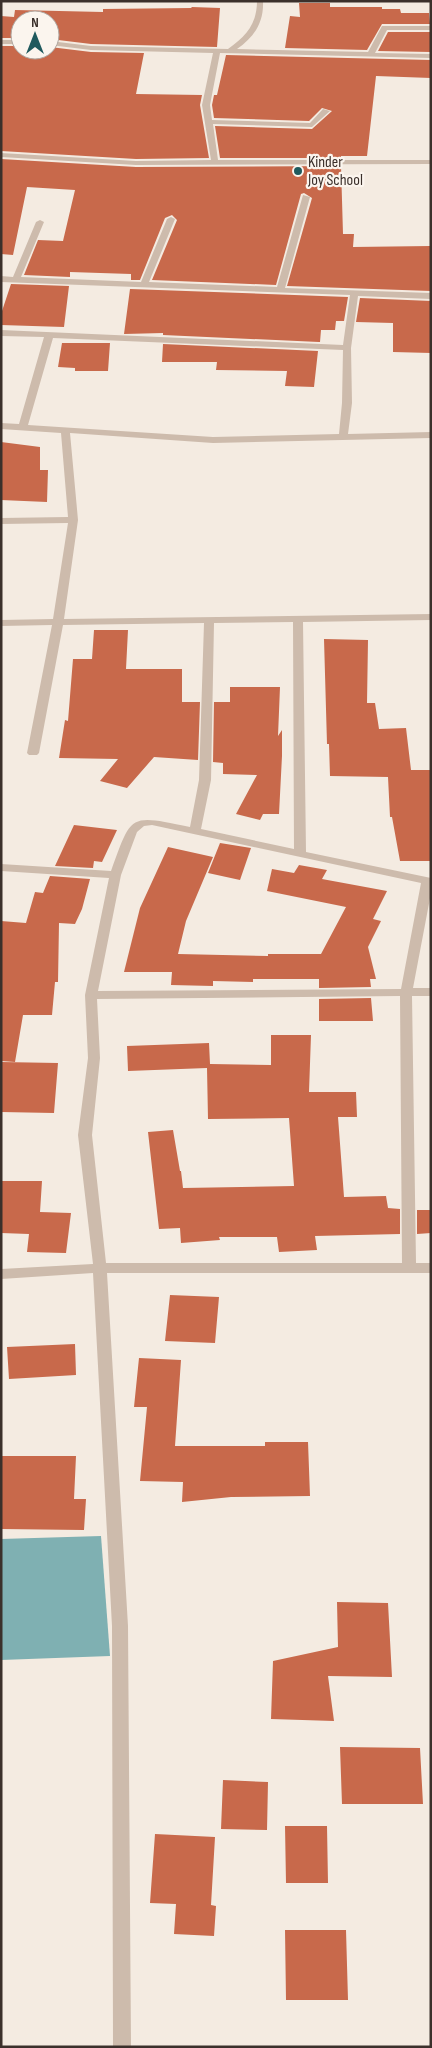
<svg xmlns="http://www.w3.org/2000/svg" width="432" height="2048" viewBox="0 0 432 2048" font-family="'Sofia Sans Condensed',sans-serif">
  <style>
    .water { fill: #7fb0b2 }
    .building { fill: #c8694b }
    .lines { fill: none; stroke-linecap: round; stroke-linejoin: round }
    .minor { fill: #cdbbac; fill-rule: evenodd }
    .poi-dot { fill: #1f5a5e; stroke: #fbf5ee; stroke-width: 2 }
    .labels { text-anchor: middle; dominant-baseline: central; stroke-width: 4.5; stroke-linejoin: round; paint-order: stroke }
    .far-poi-label { font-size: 16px; fill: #3b302b; stroke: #fbf5ee; text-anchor: start }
  </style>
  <rect width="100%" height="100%" fill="#f4ebe1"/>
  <!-- water -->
  <path class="water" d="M101,1536L110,1656L1,1660V1539Z"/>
  <!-- building -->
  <path class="building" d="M299,3H330V7H382V9H400L401,13H429L430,24H382L367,50L285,48L290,16L300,17Z
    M192,7L220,8L217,47L91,44L50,39V20H20V38H1V16L14,17L15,10L103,12V9L191,8Z
    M388,32H431V52L378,51Z
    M1,46H20V50H50V47L91,52L144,53L136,94L202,95L200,105L209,158L136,159L1,151Z
    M226,55L431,60V78L376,76L367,156H341V158H220L215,126L312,129L332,111L322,108L309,121L214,118L212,105L214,95H217Z
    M1,159L136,167L341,166L343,234H354L353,247L431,246V291L287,286L312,198L304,193L301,194L276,285L152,280L177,220L172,215L165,218L140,280H131V274L70,272V277L24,275L38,240L63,241L75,190L27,187L13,255L1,254Z
    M11,284L69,286L64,327L1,325V314Z
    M130,289L348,297L344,321H336L335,330H321L320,342H319L163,335V333L124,334Z
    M360,298L431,301V353L393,352V323L356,322Z
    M62,343H110L108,371H75V368L58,367Z
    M163,344L318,351L314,387L285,386L287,371L216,370L217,362H162Z
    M1,442L40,447V470H48L47,502L1,500Z
    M94,630H128L126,669H182V702H200L198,760L154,757L127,788L100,781L118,759L59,758L65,720L68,721L73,659H92Z
    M324,639L368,640L367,703H375L379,729L406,728L411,770H431V861H400L392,817H390L388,777L330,776L329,744H327Z
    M230,687H280L278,736L282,730V756L279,814H263L260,820L236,814L257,775L223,774V763L213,762L214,702H230Z
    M74,825L117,830L102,862L94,861L93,868L55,866Z
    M220,843L251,848L240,880L208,873Z
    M168,847L213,857L186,921L178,954L268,956V954H321L346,907L267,891L272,869L294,873L299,865L327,870L322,879L387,891L373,919L381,921L368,947L376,979H370L371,987L319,988V979H253V982L213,981V986L171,985L172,972H124L140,908Z
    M50,876L90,879L82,909L75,924L59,923L58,982H55L52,1015H23L15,1062L1,1061V921L26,923L35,892L43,893Z
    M371,998L373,1021H319V999Z
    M271,1035H311L309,1092H356L357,1117H338L344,1197L386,1196L388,1208L400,1209V1234L315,1236L317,1250L279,1252L277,1237H219L220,1240L181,1243L180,1228L159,1229L148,1132L173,1130L180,1171H181L183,1188L294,1186L289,1118L208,1119L207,1068L128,1071L127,1046L209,1043L210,1064L271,1065Z
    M1,1062L58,1063L54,1113L1,1112Z
    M1,1181H42L40,1212L71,1213L66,1253L27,1252L29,1234L1,1233Z
    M417,1210H431V1233L417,1234Z
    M170,1295L219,1297L215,1343L165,1341Z
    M75,1344L76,1375L9,1379L7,1347Z
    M139,1358L181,1360L175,1446H265V1442H308L310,1496L231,1497L182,1502L183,1482L140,1481L147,1407H134Z
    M1,1456H76L74,1499H86L84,1530L1,1529Z
    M337,1602L388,1603L392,1677L328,1676L334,1721L271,1719L273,1661L338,1647Z
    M340,1747L420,1748L423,1804H342Z
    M223,1780L268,1782L267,1830L221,1829Z
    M285,1826H327L328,1883H286Z
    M155,1834L215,1837L211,1905L216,1906L214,1936L174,1934L176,1904L150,1903Z
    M285,1930H346L348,2000H286Z"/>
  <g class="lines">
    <!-- minor -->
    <path class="minor" d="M257,1H263C264,23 254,37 237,49L368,52L382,26H431V30H387L375,53L431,54V58L220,53L210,105L212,120L310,123L323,109L330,111L312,127L213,124L218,160H431V164L136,165L1,157V153L136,161L211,160L202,105L213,53L91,50L50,45V41L91,46L228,49C246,36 257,24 257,1Z
      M1,40H20V44H1Z
      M303,195L310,197L285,288L431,293V299L358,296L351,348L352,403L348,434L431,432V438L213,443L70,433L78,520L64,619L431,614V620L303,622L306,852L431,878V893L413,988H431V996H412L416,1263H431V1273H107L128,1626L131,2047H113L112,1626L93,1273L1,1279V1269L93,1264L78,1135L88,1058L85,995L109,878L1,871V864L111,871C132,814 128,814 190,827L199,780L204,623L63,625L39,753L37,755H29L27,753L52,625L1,626V620L53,619L68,523L1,524V518L68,517L61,433L1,429V423L19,424L44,337L1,336V330L343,345L350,295L1,282V276L13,277L36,222L40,220L44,222L21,277L141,282L167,219L171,217L175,219L149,282L277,287ZM53,338L343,350L342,403L339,434L213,437L28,425ZM293,622L294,849L201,829L211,780L214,623ZM152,825L421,883L401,989L98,991L121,875L137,832L144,826ZM400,996L402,1263H106L92,1135L100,1058L97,999Z"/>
  </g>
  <!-- markers -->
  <circle class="poi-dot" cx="298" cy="171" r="5"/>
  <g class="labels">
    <!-- far-poi labels -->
    <g class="far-poi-label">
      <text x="308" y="162">Kinder<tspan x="308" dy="18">Joy School</tspan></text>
    </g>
  </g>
  <!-- border -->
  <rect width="432" height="2048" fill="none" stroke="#3b302b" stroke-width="5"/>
  <!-- north arrow -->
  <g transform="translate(35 35)"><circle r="24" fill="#fbf5ee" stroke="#aea6a0"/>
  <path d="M0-4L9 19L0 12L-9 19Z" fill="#1f5a5e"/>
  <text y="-8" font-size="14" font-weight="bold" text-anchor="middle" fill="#3b302b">N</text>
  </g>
</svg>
